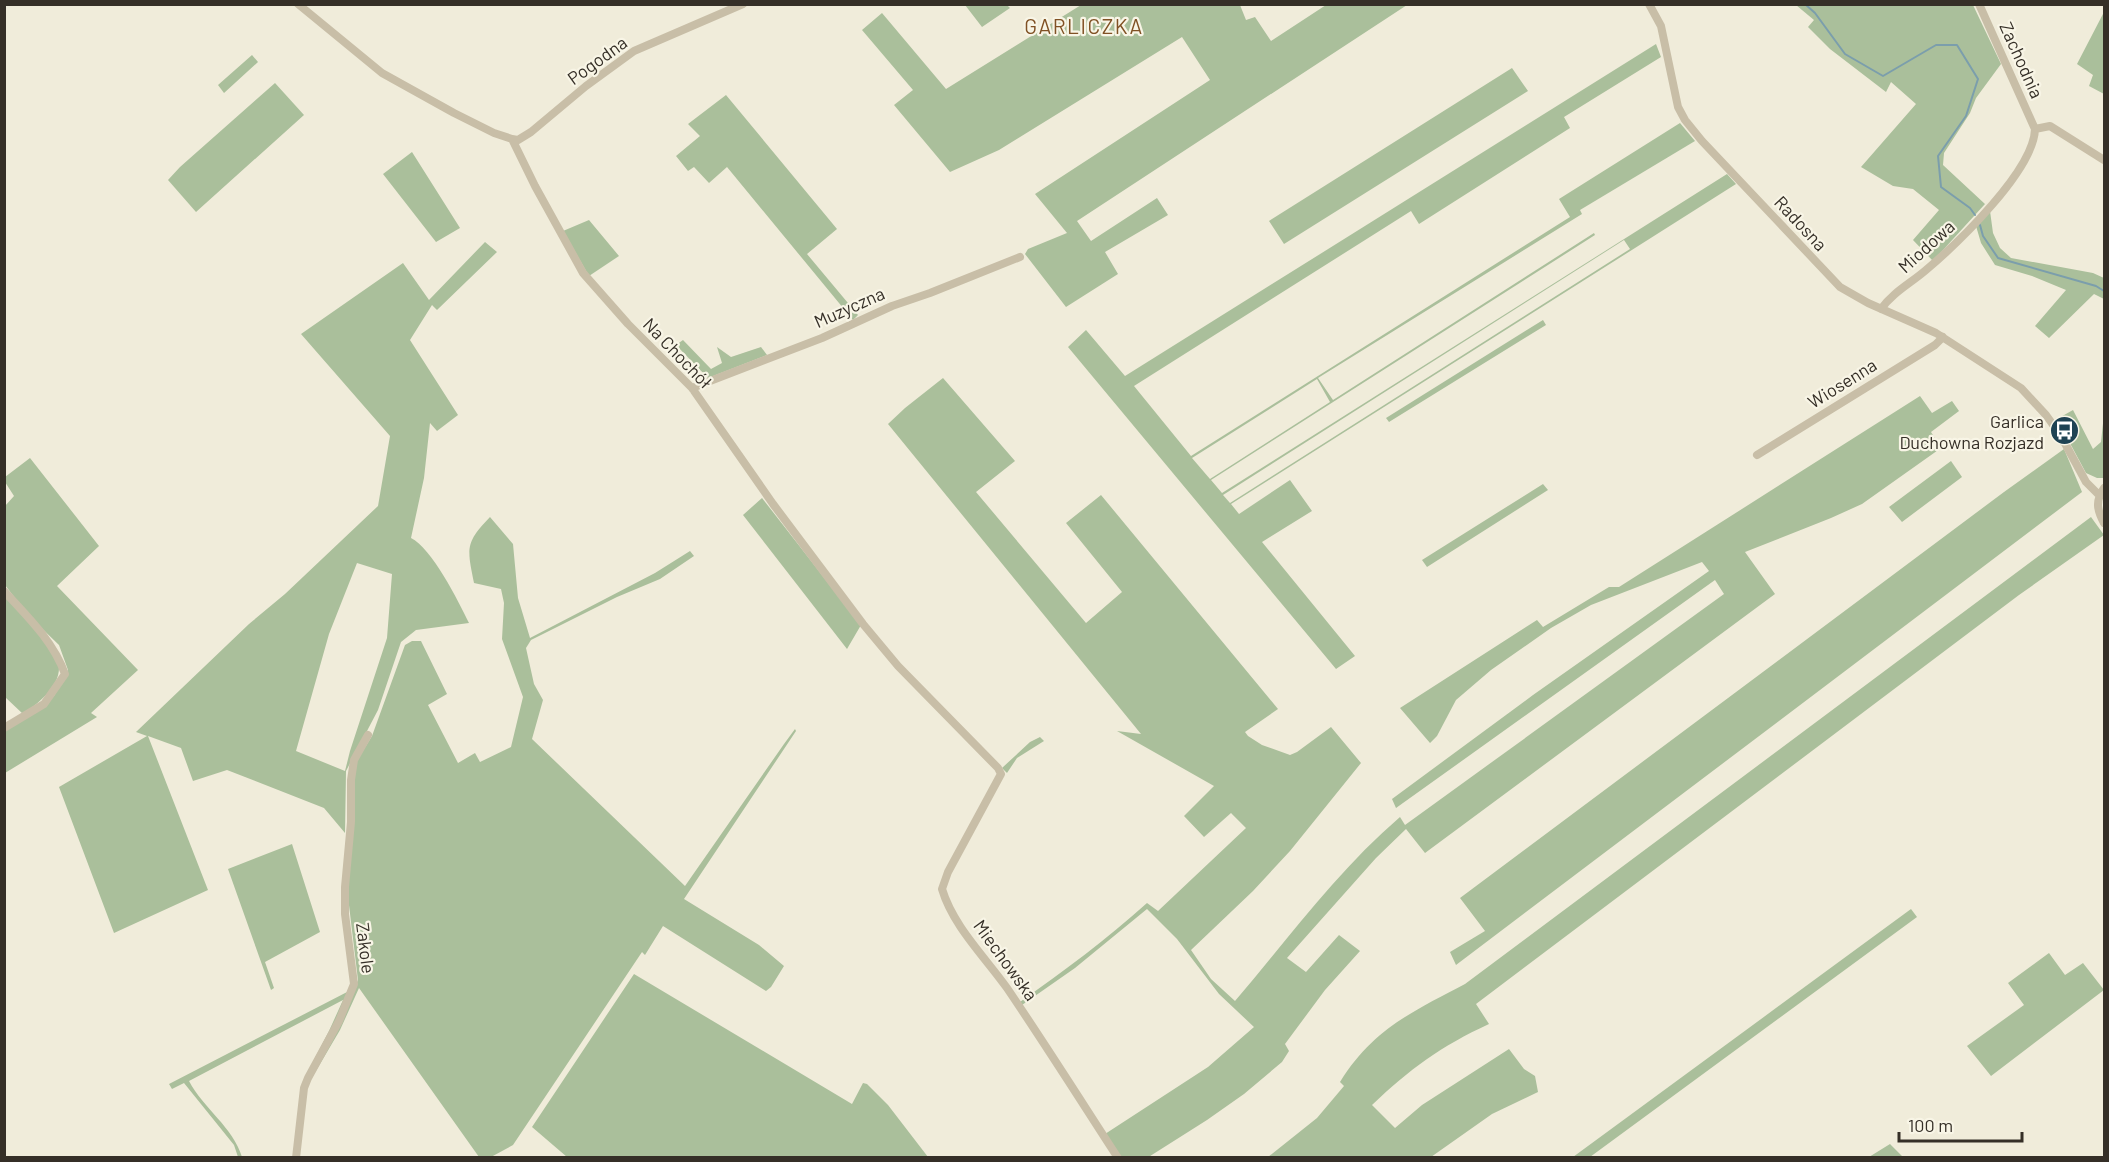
<svg xmlns="http://www.w3.org/2000/svg" width="2109" height="1162" viewBox="0 0 2109 1162" font-family="Barlow,sans-serif">
  <style>
    .green { fill: #aabf9b; fill-rule: evenodd }
    .lines { fill: none; stroke-linecap: round; stroke-linejoin: round }
    .stream { stroke: #7b9eac; stroke-width: 2 }
    .minor { stroke: #c8bea7; stroke-width: 8 }
    .labels { text-anchor: middle; dominant-baseline: central; stroke-width: 4.5; stroke-linejoin: round; paint-order: stroke }
    .street-label { font-size: 18px; fill: #352f27; stroke: #f8f5e6 }
    .poi-label { font-size: 18px; fill: #352f27; stroke: #f8f5e6; text-anchor: end }
    .quarter-label { font-size: 21px; letter-spacing: 1.5px; fill: #805124; stroke: #f8f5e6 }
  </style>
  <rect width="100%" height="100%" fill="#f0ecda"/>
  <!-- green -->
  <path class="green" d="M965,5H1007L1010,8L982,27Z
    M1081,5H1240L1246,20L1255,17L1271,41L1326,5H1407L1077,221L1091,241L1157,198L1168,215L1105,252L1118,274L1066,307L1025,254L1028,249L1067,233L1035,194L1210,80L1182,37L999,150L950,172L894,105L913,90L862,30L882,13L946,89Z
    M1796,5H1973L2001,64L1976,98L1970,113L1944,153L1943,165L1985,204L1933,261L1913,240L1939,210L1913,189L1893,186L1861,167L1916,104L1891,82L1886,92L1830,49L1808,27L1814,20Z
    M2104,12V94L2089,86L2093,75L2077,64Z
    M1656,44L1661,57L1564,117L1570,128L1419,224L1411,211L1134,386L1191,456L1570,217L1559,199L1680,123L1695,141L1580,210L1582,214L1318,378L1333,400L1594,233L1595,235L1211,480L1222,493L1727,174L1736,184L1231,504L1239,514L1290,480L1312,511L1262,542L1355,656L1336,669L1068,347L1086,330L1125,376ZM1624,240L1630,249L1230,503L1223,495ZM1317,379L1330,402L1210,479L1192,458Z
    M252,55L258,62L224,93L218,85Z
    M1512,68L1528,91L1284,244L1269,221Z
    M275,83L304,115L196,212L168,180L180,167Z
    M726,95L837,229L807,254L858,315L853,320L727,167L709,183L694,167L688,171L676,156L700,136L688,124Z
    M412,152L460,228L436,242L383,174Z
    M1990,211L1993,233L2000,248L2011,258L2093,273L2104,278V299L2094,294L2049,338L2035,326L2066,290L2032,276L1995,265L1981,243L1976,226Z
    M589,220L619,256L589,276L563,231Z
    M485,242L497,252L437,310L432,305L410,340L458,415L437,431L430,423L424,478L411,538C431,547 459,602 469,623L416,630L401,642L378,710L346,771L345,833L324,808L227,770L193,781L181,748L148,736L208,890L114,933L59,787L147,736L136,732L249,624L285,594L378,506L390,436L301,334L403,263L429,300ZM357,563L392,574L387,638L350,751L345,771L296,751L329,634Z
    M1543,320L1546,325L1389,422L1386,418Z
    M683,340L711,369L722,363L717,347L731,357L761,347L767,355L708,378L676,345Z
    M943,378L1015,461L976,492L1086,623L1122,592L1066,523L1101,495L1278,709L1245,732L1248,736L1262,745L1290,755L1297,752L1331,727L1361,763L1290,851L1253,891L1191,950L1211,979L1235,1001C1288,939 1338,870 1400,817L1405,825L1724,594L1715,580L1396,808L1392,799L1533,695L1709,571L1702,562L1591,605L1551,628L1491,670L1456,700L1437,736L1430,743L1400,708L1537,620L1543,627L1609,587H1619L1920,396L1932,413L1952,401L1959,411L1931,432L1941,448L1862,504L1831,518L1745,552L1775,594L1425,853L1406,829L1376,858L1287,958L1306,972L1339,935L1360,951L1325,990L1285,1044L1289,1051L1282,1062L1244,1094L1207,1120L1147,1158L1120,1157L1105,1134L1208,1067L1254,1027L1219,994L1177,939L1147,909L1075,968L1022,1005L1020,1002C1064,971 1107,939 1147,903L1158,911L1246,828L1231,813L1204,837L1184,816L1214,786L1117,731L1141,734L888,424L905,408Z
    M2073,410L2093,449L2101,442L2104,414V478H2097L2086,473L2057,419Z
    M2064,449L2082,492L1456,965L1450,952L1485,931L1460,898L2004,492Z
    M30,458L99,546L57,586L138,670L91,713L97,717L5,773L4,732L54,696L68,670L59,645L27,614L5,585V506L14,496L5,482V477Z
    M1951,461L1962,477L1902,522L1889,507Z
    M1543,484L1548,490L1427,567L1422,560Z
    M762,498L861,625L847,649L743,515Z
    M490,517L513,544L518,598L530,638L655,573L690,551L694,556L660,579L617,597L531,640L526,648L534,684L543,700L532,739L685,886L784,744L795,729L796,731L684,899L759,945L784,966L771,987L766,991L663,926L645,955L642,952L513,1145L491,1157H479L359,988L340,1030L307,1086L340,1024L358,980L348,897L353,786L356,762L372,736L405,645L412,641H421L447,694L428,705L458,763L475,753L480,762L511,747L523,697L502,639L504,603L501,589L474,583C467,548 465,543 490,517Z
    M2091,517L2104,535L2019,595L1476,1004L1489,1024C1441,1046 1410,1069 1372,1105L1395,1128L1422,1105L1509,1049L1524,1069L1535,1076L1538,1092L1492,1114L1431,1157H1268L1317,1118L1344,1086L1340,1082C1373,1029 1412,1012 1465,984Z
    M4,595C16,608 59,651 59,666C60,687 38,703 23,714L5,697Z
    M1040,737L1044,741L1017,758L1007,773L1002,768L1030,742Z
    M292,844L320,932L265,962L274,988L271,990L228,869Z
    M1911,909L1917,917L1590,1157H1573Z
    M2049,953L2065,975L2083,963L2104,990L1991,1076L1967,1046L2024,1005L2008,983Z
    M634,974L852,1104L863,1083L867,1084L888,1105L928,1157H567L532,1127Z
    M349,991L345,1005L301,1085L329,1031L343,1000L189,1081C203,1108 233,1127 242,1157H238L234,1145L184,1083L172,1089L169,1084Z
    M1890,1144L1903,1157H1869Z"/>
  <g class="lines">
    <!-- stream -->
    <path class="stream" d="M1805,4L1815,13L1845,54L1883,76L1936,45H1957L1978,79L1966,116L1938,156L1941,187L1970,208L1975,215
      M1980,225L1983,236L1998,258L2096,286L2104,291"/>
    <!-- minor -->
    <path class="minor" d="M298,4L382,73L454,113L494,133L512,139L535,186L583,273L628,324L692,388L773,504L863,624L898,666L998,768L1001,774L948,872L942,889C953,926 985,957 1007,988C1045,1044 1081,1101 1118,1158
      M1649,4L1661,26L1678,107L1685,120L1702,141L1840,287L1868,303L1936,333L2021,388L2046,415L2061,436L2086,482L2099,495
      M2035,129L2050,126L2104,160
      M512,139L518,140L531,132L586,86L634,51L743,4
      M1881,309C1892,293 1911,283 1926,270C1958,243 2034,170 2035,129L1979,4
      M692,388L822,338L892,306L930,293L1020,257
      M1757,455L1935,345L1943,337
      M2104,488C2095,501 2097,510 2104,523
      M4,591C28,617 53,641 65,674L44,704L4,728
      M296,1158L304,1088L308,1078L339,1021L354,984L345,914V887L351,822V780L354,760L368,735"/>
  </g>
  <!-- icons -->
  <defs>
    <symbol id="bus-disc" viewBox="-11 -11 22 22"><circle r="9.5" fill="#1f4354" stroke="#f8f5e6"/><path d="M-5-6H5V4H4V6H2V4H-2V6H-4V4H-5ZM-3.5-4V0h7V-4ZM-3.5 1.2v1.5H-2V1.2ZM2 1.2v1.5H3.5V1.2Z" fill="#fff"/></symbol>
  </defs>
  <g fill-rule="evenodd">
    <use href="#bus-disc" x="2048" y="414" width="33" height="33"/>
  </g>
  <g class="labels">
    <!-- street labels -->
    <g class="street-label">
      <text transform="translate(597 60) rotate(-36)">Pogodna</text>
      <text transform="translate(2022 60) rotate(66)">Zachodnia</text>
      <text transform="translate(1801 223) rotate(47)">Radosna</text>
      <text transform="translate(1926 246) rotate(-42)">Miodowa</text>
      <text transform="translate(849 307) rotate(-24)">Muzyczna</text>
      <text transform="translate(678 353) rotate(46)">Na Chochół</text>
      <text transform="translate(1842 383) rotate(-32)">Wiosenna</text>
      <text transform="translate(366 948) rotate(83)">Zakole</text>
      <text transform="translate(1006 960) rotate(54)">Miechowska</text>
    </g>
    <!-- poi labels -->
    <g class="poi-label">
      <text x="2044" y="421">Garlica<tspan x="2044" dy="21">Duchowna Rozjazd</tspan></text>
    </g>
    <!-- quarter labels -->
    <g class="quarter-label">
      <text x="1084" y="25">GARLICZKA</text>
    </g>
  </g>
  <!-- border -->
  <rect width="2109" height="1162" fill="none" stroke="#352f27" stroke-width="12"/>
  <!-- scale -->
  <path d="M1899 1132v9h123v-9" fill="none" stroke="#352f27" stroke-width="3"/>
  <text x="1908" y="1132" font-size="18" fill="#352f27" stroke="#f8f5e6" stroke-width="4.5" paint-order="stroke">100 m</text>
</svg>
